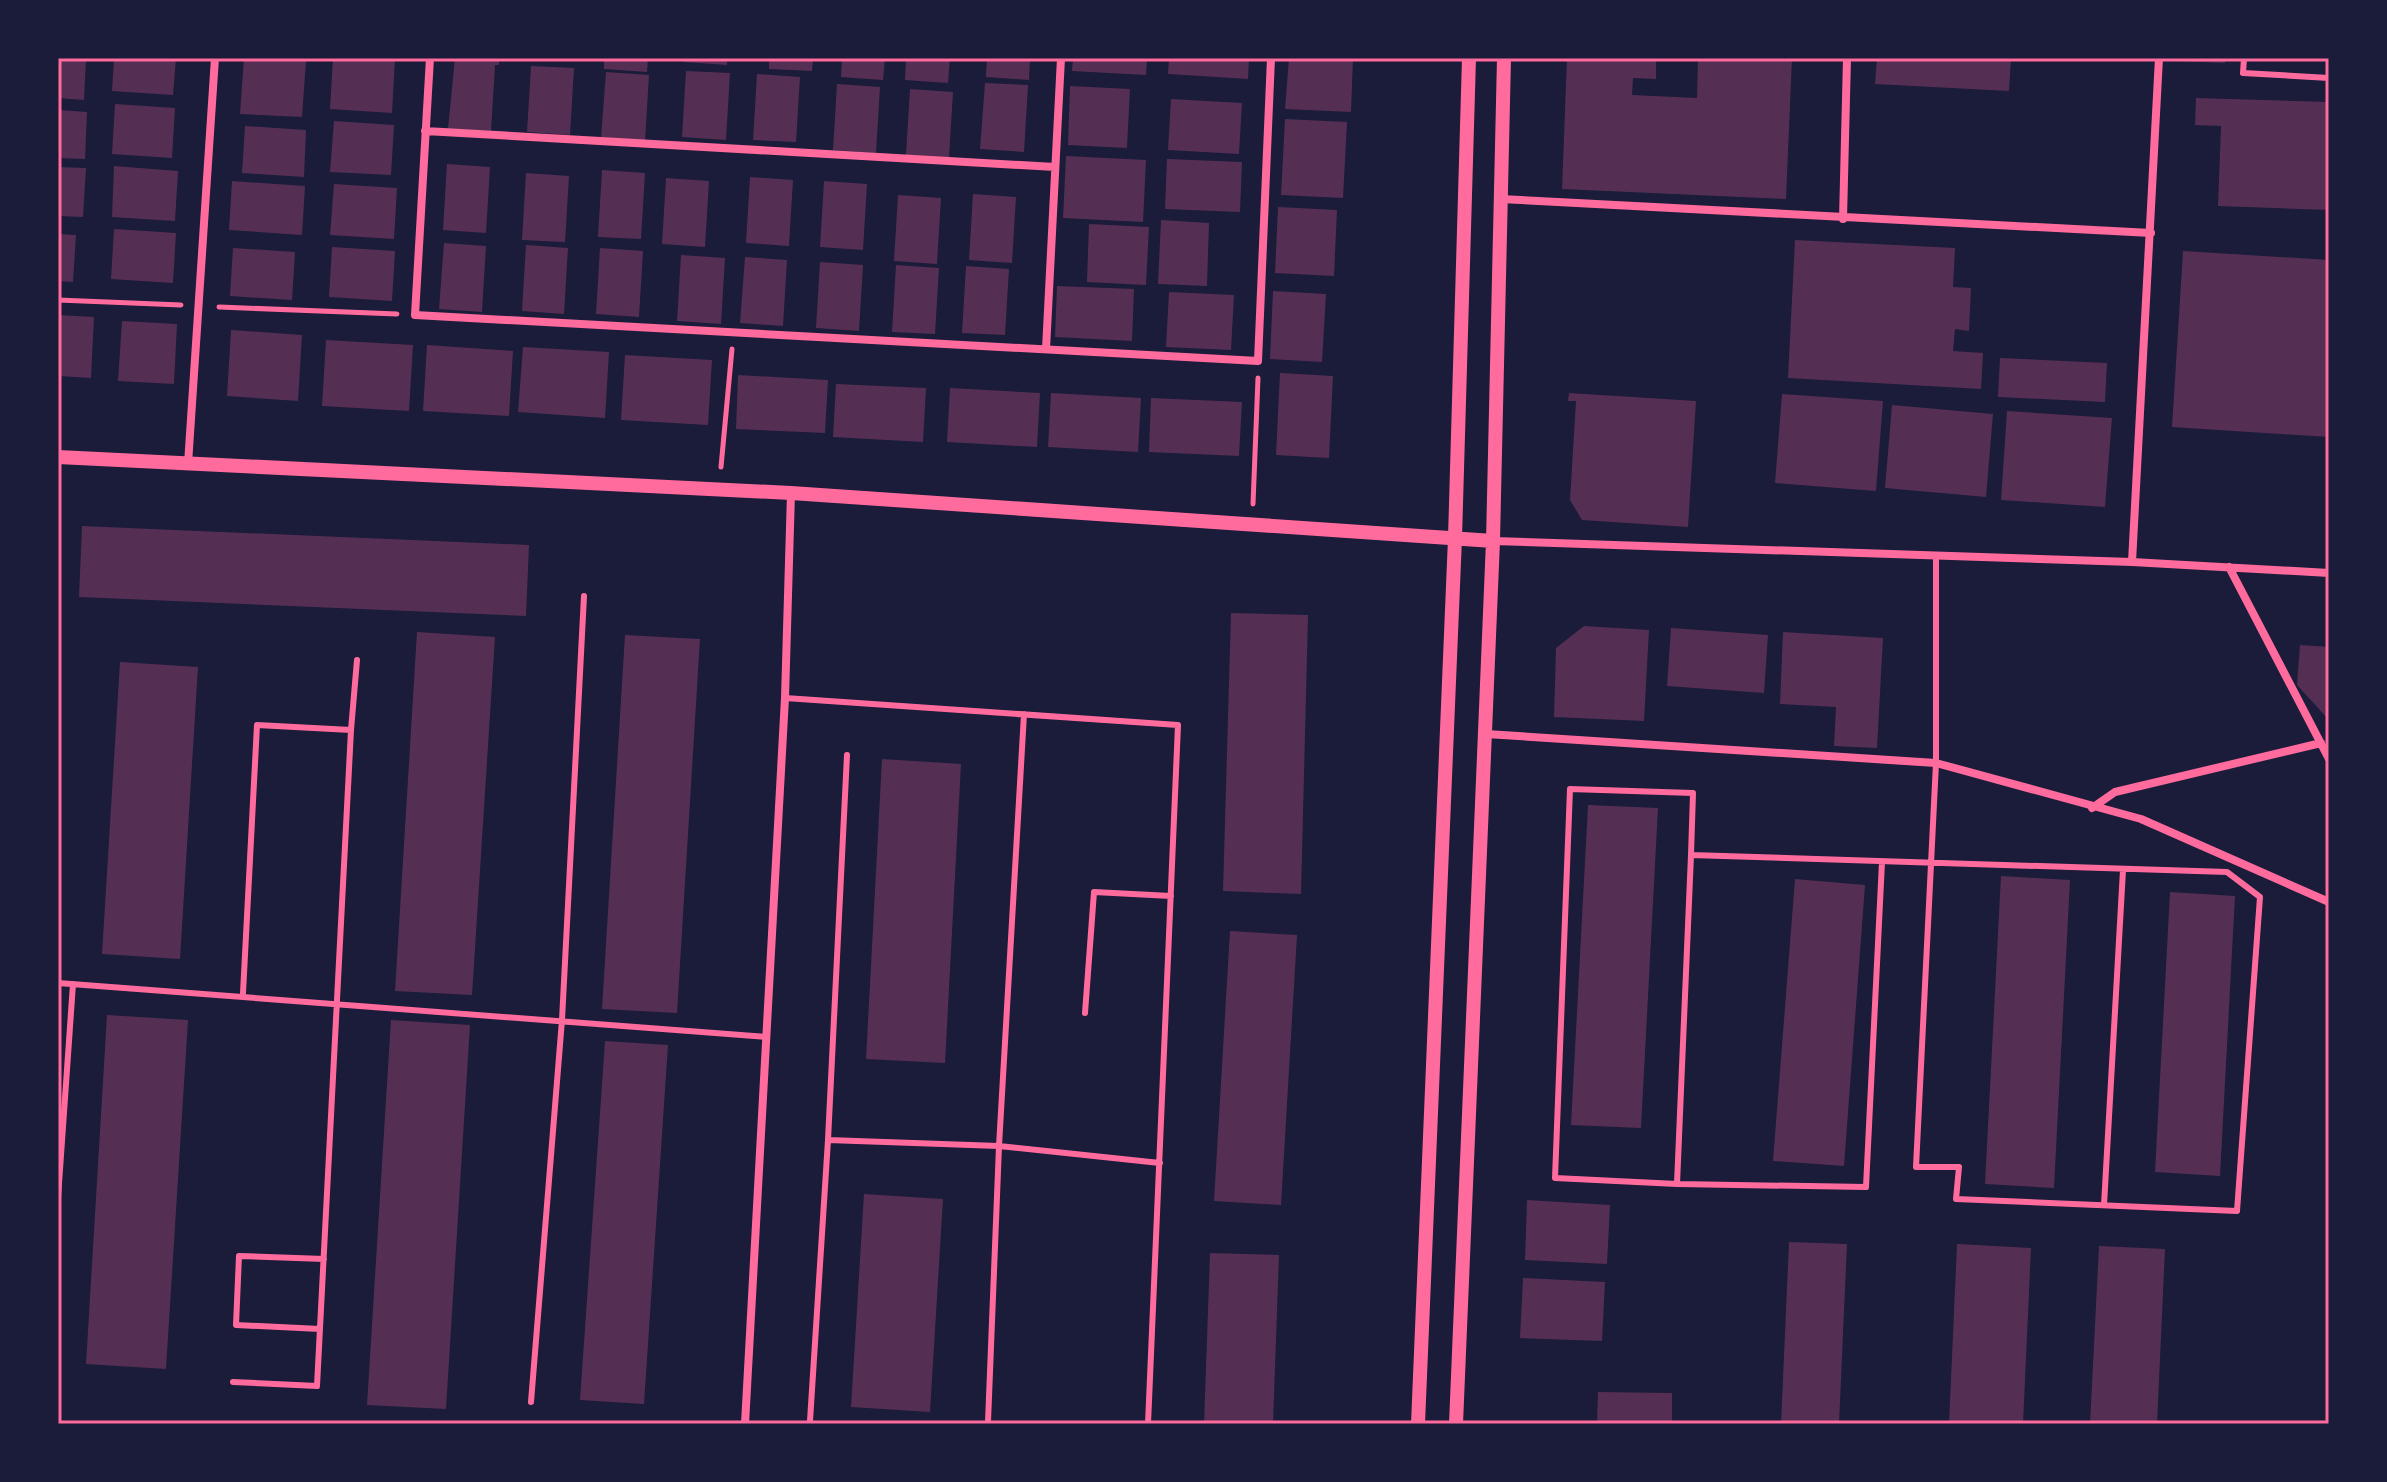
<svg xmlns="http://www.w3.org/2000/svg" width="2387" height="1482" viewBox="0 0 2387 1482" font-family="'Fira Sans',sans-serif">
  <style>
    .building { fill: #542f53 }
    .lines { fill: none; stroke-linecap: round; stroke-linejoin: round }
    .path { stroke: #ff6b9d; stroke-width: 5 }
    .service { stroke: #ff6b9d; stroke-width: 6 }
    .minor { stroke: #ff6b9d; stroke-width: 8 }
    .tertiary { stroke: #ff6b9d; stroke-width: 14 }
    .neatline { fill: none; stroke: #ff6b9d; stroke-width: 3 }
  </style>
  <rect width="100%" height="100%" fill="#1b1b3a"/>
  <!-- building -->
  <path class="building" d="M58,58H86L84,100L58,98Z
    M114,58H176L173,95L112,91Z
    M244,58L306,61L302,117L240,114Z
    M333,58H395L392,113L330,109Z
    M455,58H499V65H495L491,131L448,129Z
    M604,58H648L647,72L604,69Z
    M684,58H727V65L684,62Z
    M769,58H813L812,71L769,69Z
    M842,58H885L883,80L841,77Z
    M906,58H950L948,83L905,80Z
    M987,58H1030L1029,80L986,77Z
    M1073,58H1147L1146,75L1072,71Z
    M1169,58H1249L1248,79L1168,74Z
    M1289,58H1353L1351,112L1285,109Z
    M1567,58H1656V79L1633,78L1632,95L1697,98L1698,58H1792L1786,199L1562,189Z
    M1877,58H2011L2009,91L1875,84Z
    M2175,58H2225V63L2175,61Z
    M531,66L574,68L570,135L527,132Z
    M686,71L730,73L726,140L682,137Z
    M606,72L649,75L645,141L601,138Z
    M757,74L800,77L796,142L753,140Z
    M985,83L1028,85L1024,152L980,149Z
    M837,84L880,87L876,153L833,150Z
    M1070,86L1130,89L1127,148L1068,145Z
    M910,89L953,92L949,158L906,155Z
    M2196,98L2329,102V210L2218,206L2221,126L2195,125Z
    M1171,99L1242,103L1239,154L1168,150Z
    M115,104L175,108L172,158L112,154Z
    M58,110L87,112L85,159L58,158Z
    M1285,119L1347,122L1343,198L1281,195Z
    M334,121L394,125L391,175L330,172Z
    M245,126L306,130L304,177L242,173Z
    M1066,156L1146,160L1143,222L1063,218Z
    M1167,159L1242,162L1240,212L1165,209Z
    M447,164L490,167L486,233L443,230Z
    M114,166L178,171L175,221L112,217Z
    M58,167L86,168L83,217L58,216Z
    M602,170L645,173L641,239L598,237Z
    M526,173L569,176L565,242L522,240Z
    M750,177L793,180L789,246L746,243Z
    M666,178L709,181L705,247L662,244Z
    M232,181L305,186L302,235L229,230Z
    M824,181L867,184L863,250L820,247Z
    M334,184L397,188L394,239L330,235Z
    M973,194L1016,197L1012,263L969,260Z
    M898,195L941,198L937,264L894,261Z
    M1278,207L1337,210L1334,276L1275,273Z
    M1161,220L1209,223L1207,286L1158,284Z
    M1089,224L1149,227L1146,285L1087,282Z
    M114,229L176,233L173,283L111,279Z
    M58,234L76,235L73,282L58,281Z
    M1795,240L1955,248L1953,287L1971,288L1969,331L1955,329L1953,351L1983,353L1981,389L1788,378Z
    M444,243L486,246L482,312L439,309Z
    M526,245L568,248L564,314L522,311Z
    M332,247L395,251L392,301L329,297Z
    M233,248L295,252L292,300L230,296Z
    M600,248L643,251L639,317L596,314Z
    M2183,251L2329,260V437L2172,427Z
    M681,255L725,258L721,324L677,321Z
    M745,257L787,260L783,326L740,323Z
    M820,262L863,265L859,331L816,328Z
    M896,265L939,268L935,334L892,332Z
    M966,266L1009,269L1005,335L962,333Z
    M1057,286L1134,289L1132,341L1055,337Z
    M1273,291L1326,294L1322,362L1270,359Z
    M1169,292L1234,295L1231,350L1166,347Z
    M58,315L94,317L91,378L58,376Z
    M122,321L177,324L174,384L118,381Z
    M231,330L302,335L298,401L227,396Z
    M326,340L413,345L409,411L322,406Z
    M427,345L513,351L509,416L423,411Z
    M523,347L609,352L605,418L518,412Z
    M625,355L712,360L708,425L621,420Z
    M2000,358L2107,363L2105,402L1998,397Z
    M1280,373L1333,376L1329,458L1276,455Z
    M738,375L828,380L825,433L736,429Z
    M836,384L926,388L923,442L833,437Z
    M950,388L1040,393L1037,447L947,442Z
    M1051,393L1141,398L1138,452L1048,447Z
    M1569,393L1696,401L1688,527L1582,520L1570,500L1576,401H1568Z
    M1782,394L1883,401L1876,491L1775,483Z
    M1151,398L1242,402L1239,456L1149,452Z
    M1892,405L1993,414L1986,497L1885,488Z
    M2007,411L2112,418L2105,507L2001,500Z
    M82,526L529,545L526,616L79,597Z
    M1231,613L1308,615L1301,894L1223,891Z
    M1584,626L1649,630L1644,721L1554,717L1556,648Z
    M1671,628L1768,635L1764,693L1667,686Z
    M417,632L495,637L472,995L395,991Z
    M1783,632L1883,638L1877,748L1834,746L1836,707L1780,704Z
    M625,635L700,639L677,1013L602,1009Z
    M2300,645L2329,647V720L2297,685Z
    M120,662L198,667L180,959L102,954Z
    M882,759L961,764L945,1063L866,1059Z
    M1588,805L1658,808L1641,1128L1571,1125Z
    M2001,876L2070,880L2054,1188L1985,1184Z
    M1795,879L1865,885L1844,1166L1773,1161Z
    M2170,892L2235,896L2220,1176L2155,1172Z
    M1230,931L1297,935L1281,1205L1214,1201Z
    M107,1015L188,1020L166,1369L86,1364Z
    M391,1020L470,1025L446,1409L367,1405Z
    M605,1041L668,1045L644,1404L580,1400Z
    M864,1194L943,1199L930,1412L851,1407Z
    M1527,1200L1610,1205L1607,1264L1525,1260Z
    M1789,1242L1847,1244L1839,1424H1781Z
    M1957,1244L2031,1248L2023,1424H1949Z
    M2099,1246L2165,1249L2157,1424H2090Z
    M1210,1253L1279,1255L1273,1424H1204Z
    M1523,1278L1605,1282L1602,1341L1520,1338Z
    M1598,1392L1672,1393V1424H1597Z"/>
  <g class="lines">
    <!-- path -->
    <path class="path" d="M58,300L181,305
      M219,307L397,314
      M721,467L732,349
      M1253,504L1258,378"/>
    <!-- service -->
    <path class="service" d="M2244,58L2243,73L2329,78
      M785,698L1178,725L1148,1424
      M351,730L357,660
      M1882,862L1866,1187L1677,1184L1691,855L2227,872L2260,897L2237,1211L1956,1199L1959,1167H1916L1936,763V556
      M58,983C294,999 530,1018 767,1037
      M1085,1013L1094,892L1171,896
      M828,1140L847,755
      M1677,1184L1555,1178L1570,789L1693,793L1691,855
      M58,1198L73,984
      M2104,1205L2123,870
      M320,1329L236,1325L239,1256L324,1259
      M233,1382L317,1386L351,730L257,725L243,993
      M531,1402L562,1020L584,596
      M810,1421L828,1140L999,1146L1160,1163
      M988,1422L999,1146L1024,714"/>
    <!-- minor -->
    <path class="minor" d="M430,58L415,315L1258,361L1271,58
      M425,131L1055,167
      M1500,199L2151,233
      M1843,219L1847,58
      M1046,349L1061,58
      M188,464L215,58
      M1493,541L2132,562L2329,573
      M2132,562L2159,58
      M2229,567L2329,759
      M1486,734L1936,763L2141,819L2329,902
      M2092,808L2115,792L2321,743
      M745,1424L785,698L791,493"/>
    <!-- tertiary -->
    <path class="tertiary" d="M58,457L791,493L1493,541
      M1418,1424L1455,538L1469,58
      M1456,1424L1493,541L1504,58"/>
  </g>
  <!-- border -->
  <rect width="2387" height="1482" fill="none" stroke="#1b1b3a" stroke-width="120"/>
  <rect x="60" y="60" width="2267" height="1362" class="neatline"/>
</svg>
